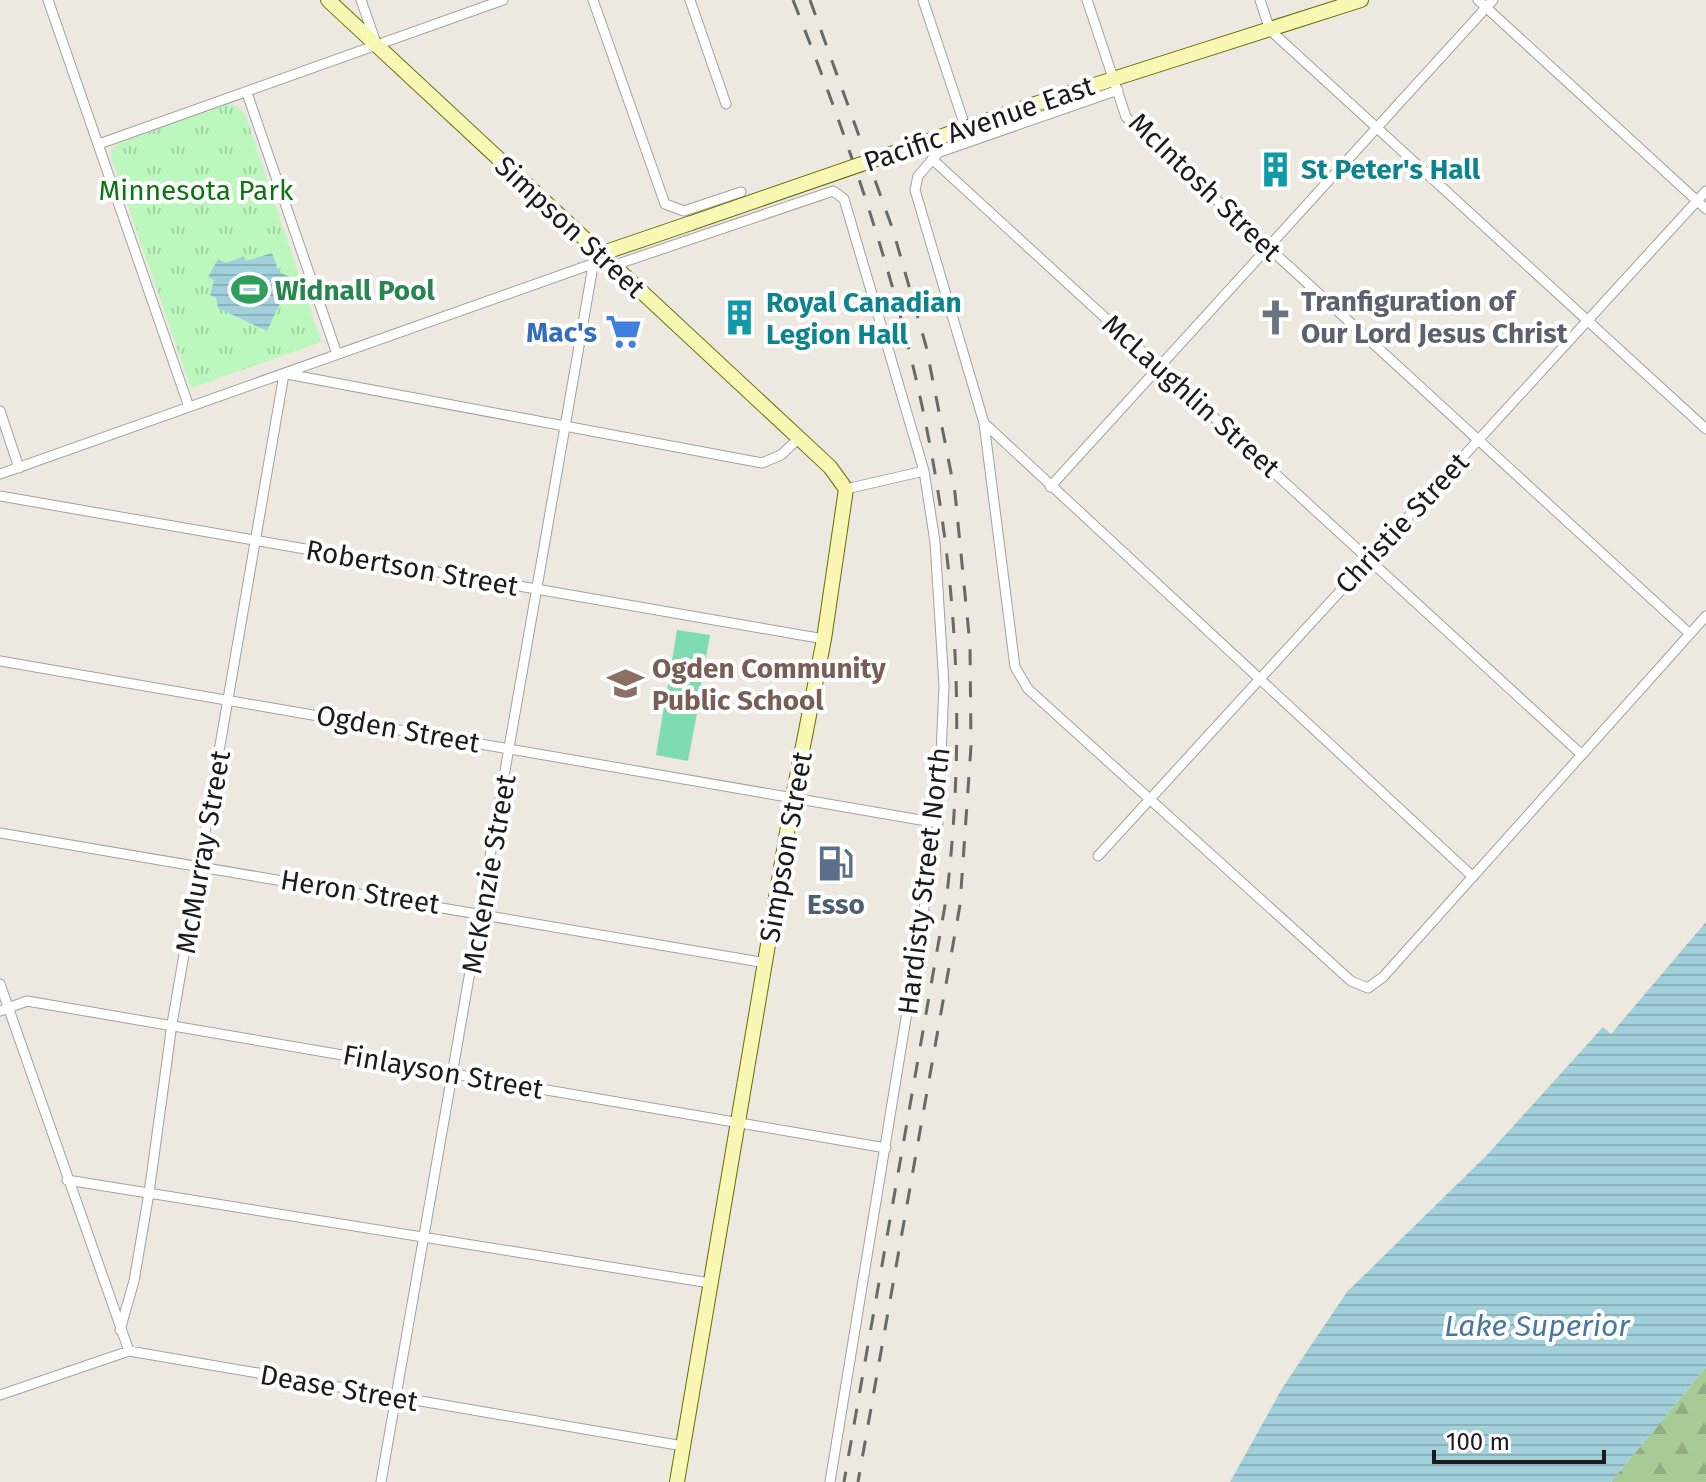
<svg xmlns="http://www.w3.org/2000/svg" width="1706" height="1482" viewBox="0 0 1706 1482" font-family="'Fira Sans',sans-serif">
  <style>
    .forest { fill: url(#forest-firs) }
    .park { fill: url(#park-tufts) }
    .pitch { fill: #7fdbb2 }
    .water { fill: url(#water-rules) }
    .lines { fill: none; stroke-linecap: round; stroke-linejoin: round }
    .street-casing { stroke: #a2a2a2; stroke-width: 11 }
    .secondary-casing { stroke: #686d07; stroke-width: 16 }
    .street { stroke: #fff; stroke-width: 9 }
    .secondary { stroke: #f8f7b3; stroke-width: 14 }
    .rail { stroke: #696969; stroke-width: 3; stroke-dasharray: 16 16; stroke-linecap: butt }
    .secondary-bridge-casing { stroke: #686d07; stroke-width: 16; stroke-linecap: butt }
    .secondary-bridge { stroke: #f8f7b3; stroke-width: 14 }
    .labels { text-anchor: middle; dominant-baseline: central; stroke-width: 8; stroke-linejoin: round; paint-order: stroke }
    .street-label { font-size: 28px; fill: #1b1b1b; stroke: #fff }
    .culture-label { font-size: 28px; font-weight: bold; fill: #0d838f; stroke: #fff; text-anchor: start }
    .park-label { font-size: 28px; fill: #0d7510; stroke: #fff }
    .leisure-label { font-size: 28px; font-weight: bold; fill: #27864d; stroke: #fff; text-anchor: start }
    .worship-label { font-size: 28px; font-weight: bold; fill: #5b616d; stroke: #fff; text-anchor: start }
    .shop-label { font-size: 28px; font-weight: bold; fill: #366cbe; stroke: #fff; text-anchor: end }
    .education-label { font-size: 28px; font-weight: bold; fill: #785e54; stroke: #fff; text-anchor: start }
    .service-label { font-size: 28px; font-weight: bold; fill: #4e5e75; stroke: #fff }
    .water-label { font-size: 30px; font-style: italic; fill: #4779a0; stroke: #fff }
  </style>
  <defs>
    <pattern id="forest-firs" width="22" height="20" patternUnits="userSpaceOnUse" patternTransform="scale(2)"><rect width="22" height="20" fill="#a8cb96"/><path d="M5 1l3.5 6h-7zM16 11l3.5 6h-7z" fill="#90ae81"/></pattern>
    <pattern id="park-tufts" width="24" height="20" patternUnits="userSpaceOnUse" patternTransform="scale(2)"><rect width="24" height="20" fill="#bcf8be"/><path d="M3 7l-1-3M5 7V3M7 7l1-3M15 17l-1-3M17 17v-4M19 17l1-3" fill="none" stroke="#a1d4a3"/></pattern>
    <pattern id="water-rules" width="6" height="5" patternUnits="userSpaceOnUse" patternTransform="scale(2)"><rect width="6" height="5" fill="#a1d0da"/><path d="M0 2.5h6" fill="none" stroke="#8ab2ba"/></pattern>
  </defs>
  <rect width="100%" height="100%" fill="#ede8e0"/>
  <!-- forest -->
  <path class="forest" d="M1706,1367V1482H1611Z"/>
  <!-- park -->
  <path class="park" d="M231,103L245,114L321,342L191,388L111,157L112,149L119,143Z"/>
  <!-- pitch -->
  <path class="pitch" d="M677,630L710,635L697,708L665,703Z
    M664,707L697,713L688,761L656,755Z"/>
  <!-- water -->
  <path class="water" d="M272,253L279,272L292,278L267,331L218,308L216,297L210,295L214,280L208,277L218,259L226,263L244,256L246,261Z
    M1706,922V1367L1611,1482H1230L1283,1387L1347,1292L1487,1155L1603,1027L1611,1034Z"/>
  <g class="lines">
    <defs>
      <path id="street" d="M48,0L189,407
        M361,0L375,40
        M593,0L665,204L684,211L741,192
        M690,0L726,104
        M923,0L964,123L918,176L915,190L984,423L1015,667L1028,689L1351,981L1368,988L1383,977L1706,616
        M1087,0L1126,117L1690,634
        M1260,0L1270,30L1706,429
        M1478,0L1706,209
        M247,93L337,354
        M99,144L503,0
        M940,152L1118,90
        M932,159L1581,754
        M612,266L833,191L844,199L924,471L935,542L944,686L938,823L830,1482
        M287,374L762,463L781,455L798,439
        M0,411L19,468
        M984,423L1471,875
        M0,474L595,263
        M1050,487L1493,0
        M846,489L924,471
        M0,496L824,639
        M0,661L938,823
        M0,833L766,963
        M1098,856L1706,191
        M0,984L129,1351
        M0,1011L27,1001L886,1148
        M67,1180L710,1283
        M120,1330L134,1281L149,1193L172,1024L284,374
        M0,1395L129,1351L683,1446
        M381,1482L593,266"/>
      <path id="secondary" d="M328,0L830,467L846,489L824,639L793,797L677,1482
        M1038,103L1361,0
        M600,254L691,223"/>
    </defs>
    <!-- street casing -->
    <use href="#street" class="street-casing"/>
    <!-- secondary casing -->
    <use href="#secondary" class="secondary-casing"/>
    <!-- street -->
    <use href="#street" class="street"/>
    <!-- secondary -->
    <use href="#secondary" class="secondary"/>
    <!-- rail -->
    <path class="rail" d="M793,0C912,300 984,569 947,894L844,1482
      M810,0L893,230L926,346L955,493L970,645L971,746L960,905L858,1482"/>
    <defs>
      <path id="secondary-bridge" d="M691,223L1038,103"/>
    </defs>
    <!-- secondary-bridge casing -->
    <use href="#secondary-bridge" class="secondary-bridge-casing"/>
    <!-- secondary-bridge -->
    <use href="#secondary-bridge" class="secondary-bridge"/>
  </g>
  <!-- icons -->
  <defs>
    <symbol id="building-bare" viewBox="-9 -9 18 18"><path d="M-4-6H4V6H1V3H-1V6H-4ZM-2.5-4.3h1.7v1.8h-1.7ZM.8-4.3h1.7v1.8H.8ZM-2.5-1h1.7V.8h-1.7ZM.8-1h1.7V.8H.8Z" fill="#0f9aa8" stroke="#fff" stroke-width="2.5" paint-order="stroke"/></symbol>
    <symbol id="stadium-bare" viewBox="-9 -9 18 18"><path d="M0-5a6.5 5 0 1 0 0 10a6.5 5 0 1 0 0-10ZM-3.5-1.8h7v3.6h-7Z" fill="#2e9e5b" stroke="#fff" stroke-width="2.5" paint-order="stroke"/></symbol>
    <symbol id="church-bare" viewBox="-9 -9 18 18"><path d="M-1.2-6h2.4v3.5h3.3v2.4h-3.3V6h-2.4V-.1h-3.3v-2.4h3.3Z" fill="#6b7280" stroke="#fff" stroke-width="2.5" paint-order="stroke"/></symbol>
    <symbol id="supermarket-bare" viewBox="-9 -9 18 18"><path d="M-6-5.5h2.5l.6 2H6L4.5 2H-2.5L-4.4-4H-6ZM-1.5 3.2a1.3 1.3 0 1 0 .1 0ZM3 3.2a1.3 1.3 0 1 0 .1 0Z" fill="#3f7fe0" stroke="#fff" stroke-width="2.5" paint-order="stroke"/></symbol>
    <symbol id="school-bare" viewBox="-9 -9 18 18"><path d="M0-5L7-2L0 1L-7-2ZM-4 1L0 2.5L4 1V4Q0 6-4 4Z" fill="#8d6e63" stroke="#fff" stroke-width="2.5" paint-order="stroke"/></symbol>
    <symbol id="fuel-bare" viewBox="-9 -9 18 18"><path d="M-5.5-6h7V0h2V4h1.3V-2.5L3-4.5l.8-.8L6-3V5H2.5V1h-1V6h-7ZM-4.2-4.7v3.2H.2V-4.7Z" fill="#5c6f8a" stroke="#fff" stroke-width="2.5" paint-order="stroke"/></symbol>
  </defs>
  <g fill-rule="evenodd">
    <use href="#building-bare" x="1250" y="144" width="51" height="51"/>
    <use href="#stadium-bare" x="224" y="264" width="51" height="51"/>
    <use href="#church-bare" x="1250" y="292" width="51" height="51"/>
    <use href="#building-bare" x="714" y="292" width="51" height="51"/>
    <use href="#supermarket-bare" x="598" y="306" width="51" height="51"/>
    <use href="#school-bare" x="600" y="658" width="51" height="51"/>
    <use href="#fuel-bare" x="810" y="838" width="51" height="51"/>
  </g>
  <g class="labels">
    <!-- street labels -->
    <g class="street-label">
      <text transform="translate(979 124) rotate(-19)">Pacific Avenue East</text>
      <text transform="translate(1205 187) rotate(44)">McIntosh Street</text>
      <text transform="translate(570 227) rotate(43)">Simpson Street</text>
      <text transform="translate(1191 396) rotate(42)">McLaughlin Street</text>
      <text transform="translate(1402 523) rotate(-47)">Christie Street</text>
      <text transform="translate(412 568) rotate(10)">Robertson Street</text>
      <text transform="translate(398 729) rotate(10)">Ogden Street</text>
      <text transform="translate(786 847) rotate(-80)">Simpson Street</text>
      <text transform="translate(203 852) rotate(-80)">McMurray Street</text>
      <text transform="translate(489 874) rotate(-80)">McKenzie Street</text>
      <text transform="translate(924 881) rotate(-83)">Hardisty Street North</text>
      <text transform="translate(360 892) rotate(9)">Heron Street</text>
      <text transform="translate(443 1072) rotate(10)">Finlayson Street</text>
      <text transform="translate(339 1388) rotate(10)">Dease Street</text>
    </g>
    <!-- culture labels -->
    <g class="culture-label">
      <text x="1301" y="169">St Peter's Hall</text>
      <text x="766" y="302">Royal Canadian<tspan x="766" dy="32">Legion Hall</tspan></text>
    </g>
    <!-- park labels -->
    <g class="park-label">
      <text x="196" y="190">Minnesota Park</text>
    </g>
    <!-- leisure labels -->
    <g class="leisure-label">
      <text x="275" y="290">Widnall Pool</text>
    </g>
    <!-- worship labels -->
    <g class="worship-label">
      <text x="1301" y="301">Tranfiguration of<tspan x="1301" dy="32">Our Lord Jesus Christ</tspan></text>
    </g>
    <!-- shop labels -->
    <g class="shop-label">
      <text x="597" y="332">Mac's</text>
    </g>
    <!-- education labels -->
    <g class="education-label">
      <text x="652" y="668">Ogden Community<tspan x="652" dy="32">Public School</tspan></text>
    </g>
    <!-- service labels -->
    <g class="service-label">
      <text x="836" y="904">Esso</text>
    </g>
    <!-- water labels -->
    <g class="water-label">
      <text x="1537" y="1326">Lake Superior</text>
    </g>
  </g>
  <!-- scale -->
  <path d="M1434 1450v12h170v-12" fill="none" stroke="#1b1b1b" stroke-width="4"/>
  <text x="1446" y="1450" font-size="24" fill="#1b1b1b" stroke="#ffffff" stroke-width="6" paint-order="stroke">100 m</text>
</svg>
